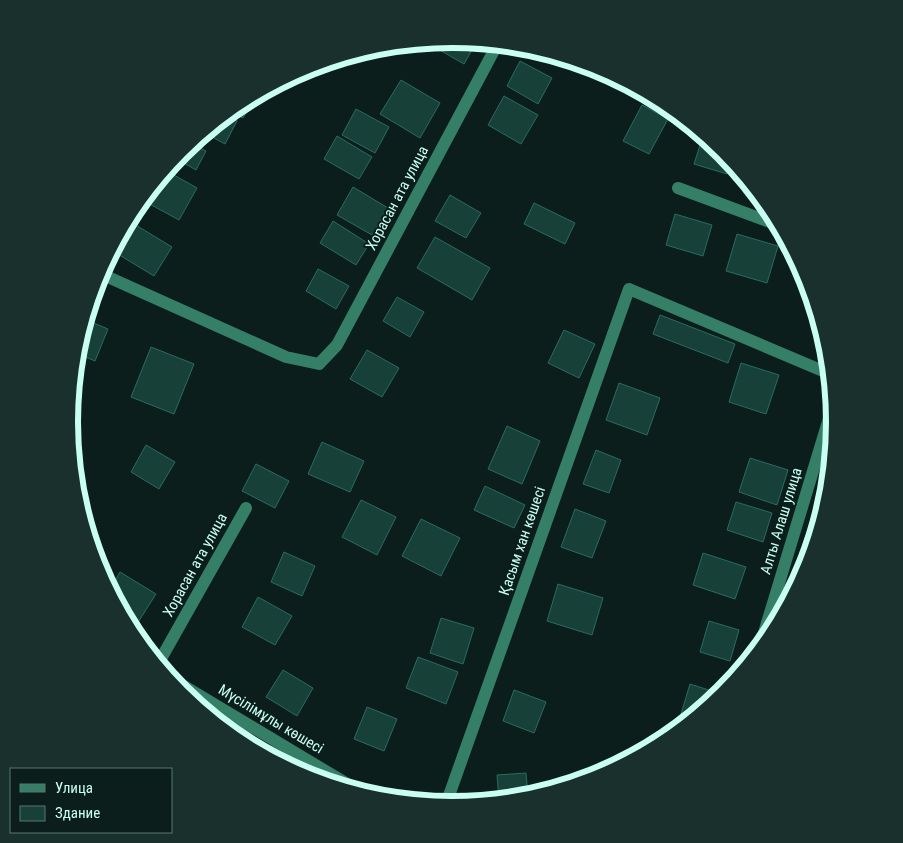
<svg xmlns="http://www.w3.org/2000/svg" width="903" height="843" viewBox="0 0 903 843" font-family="'Roboto Condensed',sans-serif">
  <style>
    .building { fill: #174039; stroke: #286c62 }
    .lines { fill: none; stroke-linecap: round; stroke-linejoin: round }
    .minor { stroke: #357f67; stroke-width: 12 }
    .labels { text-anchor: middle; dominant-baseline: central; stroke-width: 4; stroke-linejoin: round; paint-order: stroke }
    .street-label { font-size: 15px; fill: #c9fff2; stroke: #0b1e1b }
    .rim { fill: none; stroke: #c9fff2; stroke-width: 6 }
  </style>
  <rect width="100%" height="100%" fill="#0b1e1b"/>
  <!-- building -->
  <path class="building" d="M452,39L477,41L464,64L438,49L443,40Z
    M520,61L552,78L538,104L507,86Z
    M401,80L440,103L420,138L380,114Z
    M257,94L243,118L229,111L239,103Z
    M504,96L538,115L521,144L488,125Z
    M642,105L668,119L649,154L623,141Z
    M356,109L389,127L375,153L342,135Z
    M225,114L237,121L225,144L203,132Z
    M337,136L372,157L359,179L324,159Z
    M703,136L722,151L731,162L727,174L694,164Z
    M190,143L206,151L196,170L175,158Z
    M165,170L197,188L179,220L146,202Z
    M353,187L388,208L372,235L337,215Z
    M450,195L481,213L466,238L435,221Z
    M534,203L575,223L565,244L524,224Z
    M675,214L712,225L703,256L666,245Z
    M333,221L369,244L356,265L320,243Z
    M134,224L172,247L154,276L116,253Z
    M737,234L778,246L767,283L726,271Z
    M435,237L490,268L472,300L417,268Z
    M318,269L349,286L336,309L306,291Z
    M807,283L813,301L803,297Z
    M397,297L424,312L410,337L383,321Z
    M660,315L735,344L728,363L653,334Z
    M84,319L108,329L95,361L76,353Z
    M564,330L595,344L579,378L548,363Z
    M151,347L194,364L174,414L131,397Z
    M367,350L399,368L382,397L350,379Z
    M741,363L779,375L766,414L729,402Z
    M619,383L660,398L647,435L606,420Z
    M507,426L540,441L522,484L488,469Z
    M322,442L364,461L350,492L308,474Z
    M146,445L175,462L159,489L131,472Z
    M596,450L621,460L609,493L583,484Z
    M750,458L788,470L777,505L739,492Z
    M256,464L289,481L275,508L242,491Z
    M485,486L525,505L514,528L474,510Z
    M361,500L396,517L377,555L342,537Z
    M736,502L772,513L763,542L727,530Z
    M575,509L606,521L592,558L561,547Z
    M421,519L460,538L441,576L402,556Z
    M284,552L315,566L302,596L271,582Z
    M703,553L746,567L735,599L693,585Z
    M120,572L156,594L137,624L123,616L110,590Z
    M558,584L603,598L592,635L547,621Z
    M258,597L292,616L275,645L242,627Z
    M441,618L474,628L463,664L430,653Z
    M709,621L739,630L730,661L700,652Z
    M418,657L458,672L446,704L406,688Z
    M283,670L313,688L297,716L266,697Z
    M690,684L718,693L717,697L692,717L681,714Z
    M514,690L546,702L534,733L503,721Z
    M367,707L397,719L384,751L354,739Z
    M526,773L528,796L499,800L497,775Z"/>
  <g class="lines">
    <!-- minor -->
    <path class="minor" d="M678,188L778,225
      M99,273L286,357L319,364L337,345L498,43
      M760,646L833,405
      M158,664L246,508
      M167,676L359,791
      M446,804L629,289L830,374"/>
  </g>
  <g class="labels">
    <!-- street labels -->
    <g class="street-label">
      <text transform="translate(397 198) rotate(-62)">Хорасан ата улица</text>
      <text transform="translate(781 521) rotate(-73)">Алты Алаш улица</text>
      <text transform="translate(522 541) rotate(-71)">Қасым хан көшесі</text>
      <text transform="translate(195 565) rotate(-61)">Хорасан ата улица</text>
      <text transform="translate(271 719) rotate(31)">Мүсілімұлы көшесі</text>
    </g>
  </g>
  <!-- crop -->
  <path d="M0 0H903V843H0ZM78 422a374 374 0 1 1 748 0a374 374 0 1 1-748 0Z" fill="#1a302c" fill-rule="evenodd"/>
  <path class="rim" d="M78 422a374 374 0 1 1 748 0a374 374 0 1 1-748 0Z"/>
  <!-- legend -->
  <rect x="10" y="768" width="162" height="65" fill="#0b1e1b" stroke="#577871"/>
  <rect x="20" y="784" width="25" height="8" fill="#357f67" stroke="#577871"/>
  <text x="55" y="793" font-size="15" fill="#c9fff2">Улица</text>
  <rect x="20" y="806" width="25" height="15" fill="#174039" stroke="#577871"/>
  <text x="55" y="818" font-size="15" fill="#c9fff2">Здание</text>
</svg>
